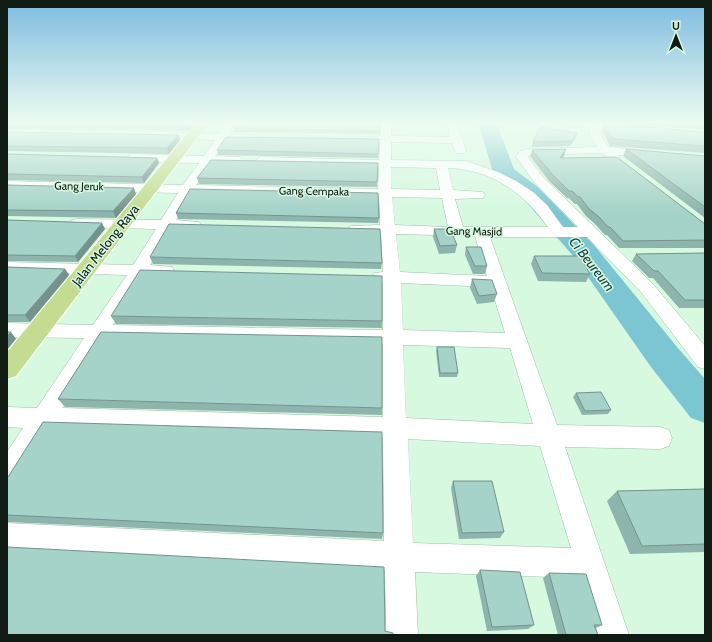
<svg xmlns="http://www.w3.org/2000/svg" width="712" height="642" viewBox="0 0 712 642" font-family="Cabin,sans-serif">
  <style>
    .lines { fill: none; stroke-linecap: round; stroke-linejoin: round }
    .river { fill: #7cc6d3; fill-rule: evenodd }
    .minor-casing { stroke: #9dbea6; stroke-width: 1 }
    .major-casing { stroke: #fff; stroke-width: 2 }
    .minor { fill: #fff; fill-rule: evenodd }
    .major { fill: #c4dc91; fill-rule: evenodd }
    .wall { fill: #8eb5ad }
    .shaded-wall { fill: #74938d }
    .building { fill: #a5d2c9; stroke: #74938d }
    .labels { text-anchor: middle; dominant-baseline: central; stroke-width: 3; stroke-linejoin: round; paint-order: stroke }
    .far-street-label { font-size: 11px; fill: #0f1b13; stroke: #d7f9e0 }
    .street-label { font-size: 13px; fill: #0f1b13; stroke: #d7f9e0 }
    .water-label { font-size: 14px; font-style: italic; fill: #1a3e44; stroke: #d7f9e0 }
  </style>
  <rect width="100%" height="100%" fill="#d7f9e0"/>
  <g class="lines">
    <!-- river -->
    <path class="river" d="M478,122H496L514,169L538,187L594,245L677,347L705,379V423L691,418L651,367L574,257L522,197L496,177L493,172Z"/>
    <defs>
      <path id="minor" d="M36,122H48L11,149L7,150V142Z
        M228,122H238L230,134L252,135L257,138L252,141L226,140L215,156L240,157L242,160L240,163H211L196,185L378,189L379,167L262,165L258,164L256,161L258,158L262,157L379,160L380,142L371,141L370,139L371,137L381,136V122H391V136L450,137L447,122H457L466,151L464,153H456L452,143L391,142V160L466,161L498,172L516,181L533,192L547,205L563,227H578L534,182L516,157L520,151L528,149L597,147L592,139L588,127L563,125L558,122H595L609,124L610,126L605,129H599L603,139L609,147L654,152L656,154L654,156L650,157L618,155L620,157L618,159C611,161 608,158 603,153L529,155L528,157L542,176L653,284L705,346V369L698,367L641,292L587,237H490L557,425L660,427L669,430L672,438L669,446L660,449L565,447L629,635H597L580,578L415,572L418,635H386L385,571L7,551V523L384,541L383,438L50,428L16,483L7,486V452L23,428L7,427V407L37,408L84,338L7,337V323L93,325L127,275L7,272V262L133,265L156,229L77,227L72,226L70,223L72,220L77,219L161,220L178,193L7,189V181L183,185L199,163L132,162L128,160L126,158L128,156L132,154L204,156L215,140L153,138L148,135L153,132L220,134ZM391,167L436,168L440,190L391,189ZM448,168C491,169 524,193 548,227H463L455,199L483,198L485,195L483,192L453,190ZM191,193L379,197L380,225L350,226L348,229L350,232L381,234L383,272L374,273L371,277L374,281L383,283V330L113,325L144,276H166L172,275L174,271L172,267L150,265L171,229L199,228L201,225L199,222L176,220ZM392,197L442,198L448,227L395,225ZM396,234L475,236L487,276L400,272ZM401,283L491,287L505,333L403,330ZM105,339L383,344V417L62,408ZM403,345L510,348L533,424L406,418ZM408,439L540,446L571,548L413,543Z"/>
      <path id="major" d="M197,122H209L16,376L7,379V352Z"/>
    </defs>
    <!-- minor casing -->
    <use href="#minor" class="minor-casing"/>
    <!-- major casing -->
    <use href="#major" class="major-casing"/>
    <!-- minor -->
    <use href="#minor" class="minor"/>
    <!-- major -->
    <use href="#major" class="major"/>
  </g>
  <!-- wall -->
  <path class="wall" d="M7,122H196L188,131L7,129Z
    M380,122V134L234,132L233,128Z
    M607,122H705V130Z
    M604,123L705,132V153L610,146L602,130Z
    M7,132L180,140L169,154L7,151Z
    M577,133L575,138L570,146L532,147L533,142Z
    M379,139L378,158L218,155L217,150Z
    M566,149L562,158L705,224V248H619L607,235H605L595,224L586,216L577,204H575L569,198H567L549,181L530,156L532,150Z
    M626,149L705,156V218L623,156Z
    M7,154L157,158L159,163L144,183L7,180Z
    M378,163L377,187L199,184L197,178Z
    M7,185L136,194L116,218L7,216Z
    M176,213L379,218L378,223L178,219Z
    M7,220L105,229L78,262L7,261Z
    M434,229L457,245L455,253L439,254L433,237Z
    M466,247L487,266L485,274H473L465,255Z
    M705,253V308H679L653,278H649L632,261L636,254Z
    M534,256L590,274L586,282L538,281L531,264Z
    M150,257L382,263L381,269L153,264Z
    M7,267L65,269L69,275L30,322H7Z
    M472,279L497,294L494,302L477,304L470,288Z
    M111,316L382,321V328L116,324Z
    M437,347L458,373L457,377H439L436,351Z
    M576,393L611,410L608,414L582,415L573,397Z
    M58,399L382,408V415L65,407Z
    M7,477L383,533L382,539L7,522Z
    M453,481L504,532L500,538L459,539L451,488Z
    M705,489V552L630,554L607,501L617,491Z
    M480,570L534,625L528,629L487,631L476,576Z
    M549,573L602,625L596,628L598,635H558L543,578Z"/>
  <!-- shaded-wall -->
  <path class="shaded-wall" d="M190,122H196L188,131L186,126Z
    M577,133L575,138L570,146L572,141Z
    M179,135L180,140L169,154L167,148Z
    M566,149L564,156L558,165L560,158Z
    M157,158L159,163L144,183L142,177Z
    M134,188L136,194L116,218L113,211Z
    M102,223L105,229L78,262L75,256Z
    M65,269L69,275L30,322L25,315Z
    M11,332L16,339L7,350V336Z"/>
  <!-- building -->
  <path class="building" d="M7,122H190L186,126L7,124Z
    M237,122H380V131L233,128Z
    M687,122H705V123Z
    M604,123L705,132V146L613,139Z
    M540,127L577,133L572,141L533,142Z
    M7,132L179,135L167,148L7,146Z
    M226,137L379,139L378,154L217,150Z
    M566,149L560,158L617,157L705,224V240L623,241L610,227H608L599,217L589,209L580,197H578L572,191H569L552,174L532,150Z
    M626,149L705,156V207Z
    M7,154L157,158L142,177L7,174Z
    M211,160L378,163L377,182L197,178Z
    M7,185L134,188L113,211L7,210Z
    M190,189L378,193L379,218L176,213Z
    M7,220L102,223L75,256L7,255Z
    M169,224L380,229L382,263L150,257Z
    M434,229H450L457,245L440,246Z
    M466,247H481L487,266H475Z
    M705,253V300H685L658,271H654L636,254Z
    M534,256H580L590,274L542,273Z
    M7,267L65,269L25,315H7Z
    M140,270L382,276V321L111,316Z
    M472,279L492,280L497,294L479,296Z
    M7,332H11L7,336Z
    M101,332L382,337V408L58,399Z
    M437,347H454L458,373H440Z
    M601,392L611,410L585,411L576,393Z
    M43,422L382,432L383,533L7,515V477H8Z
    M453,481H492L504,532L462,533Z
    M705,489V544L642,546L617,491Z
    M7,547L384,567L385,631L393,633V635H7Z
    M480,570L520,572L534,625L492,627Z
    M549,573L586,574L602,625H594L598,635H566Z"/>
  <!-- sky -->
  <linearGradient id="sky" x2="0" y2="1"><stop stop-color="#7dbbe0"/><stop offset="0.58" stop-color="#edfcf1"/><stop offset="1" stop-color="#edfcf1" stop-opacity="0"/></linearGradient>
  <rect width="712" height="212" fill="url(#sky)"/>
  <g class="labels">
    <!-- far-street labels -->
    <g class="far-street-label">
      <text transform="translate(79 186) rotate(1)">Gang Jeruk</text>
      <text transform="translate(314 191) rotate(1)">Gang Cempaka</text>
      <text transform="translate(474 231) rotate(1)">Gang Masjid</text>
    </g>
    <!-- street labels -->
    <g class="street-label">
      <text transform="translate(105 245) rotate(-52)">Jalan Melong Raya</text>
    </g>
    <!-- water labels -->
    <g class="water-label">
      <text transform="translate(592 264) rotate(52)">Ci Beureum</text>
    </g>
  </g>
  <!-- border -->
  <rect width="712" height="642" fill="none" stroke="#0f1b13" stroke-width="16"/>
  <!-- north arrow -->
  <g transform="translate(676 36)" stroke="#d7f9e0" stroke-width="3" paint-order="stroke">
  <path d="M0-3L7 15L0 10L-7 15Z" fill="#0f1b13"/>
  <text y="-6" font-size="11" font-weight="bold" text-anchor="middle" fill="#0f1b13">U</text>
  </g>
</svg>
